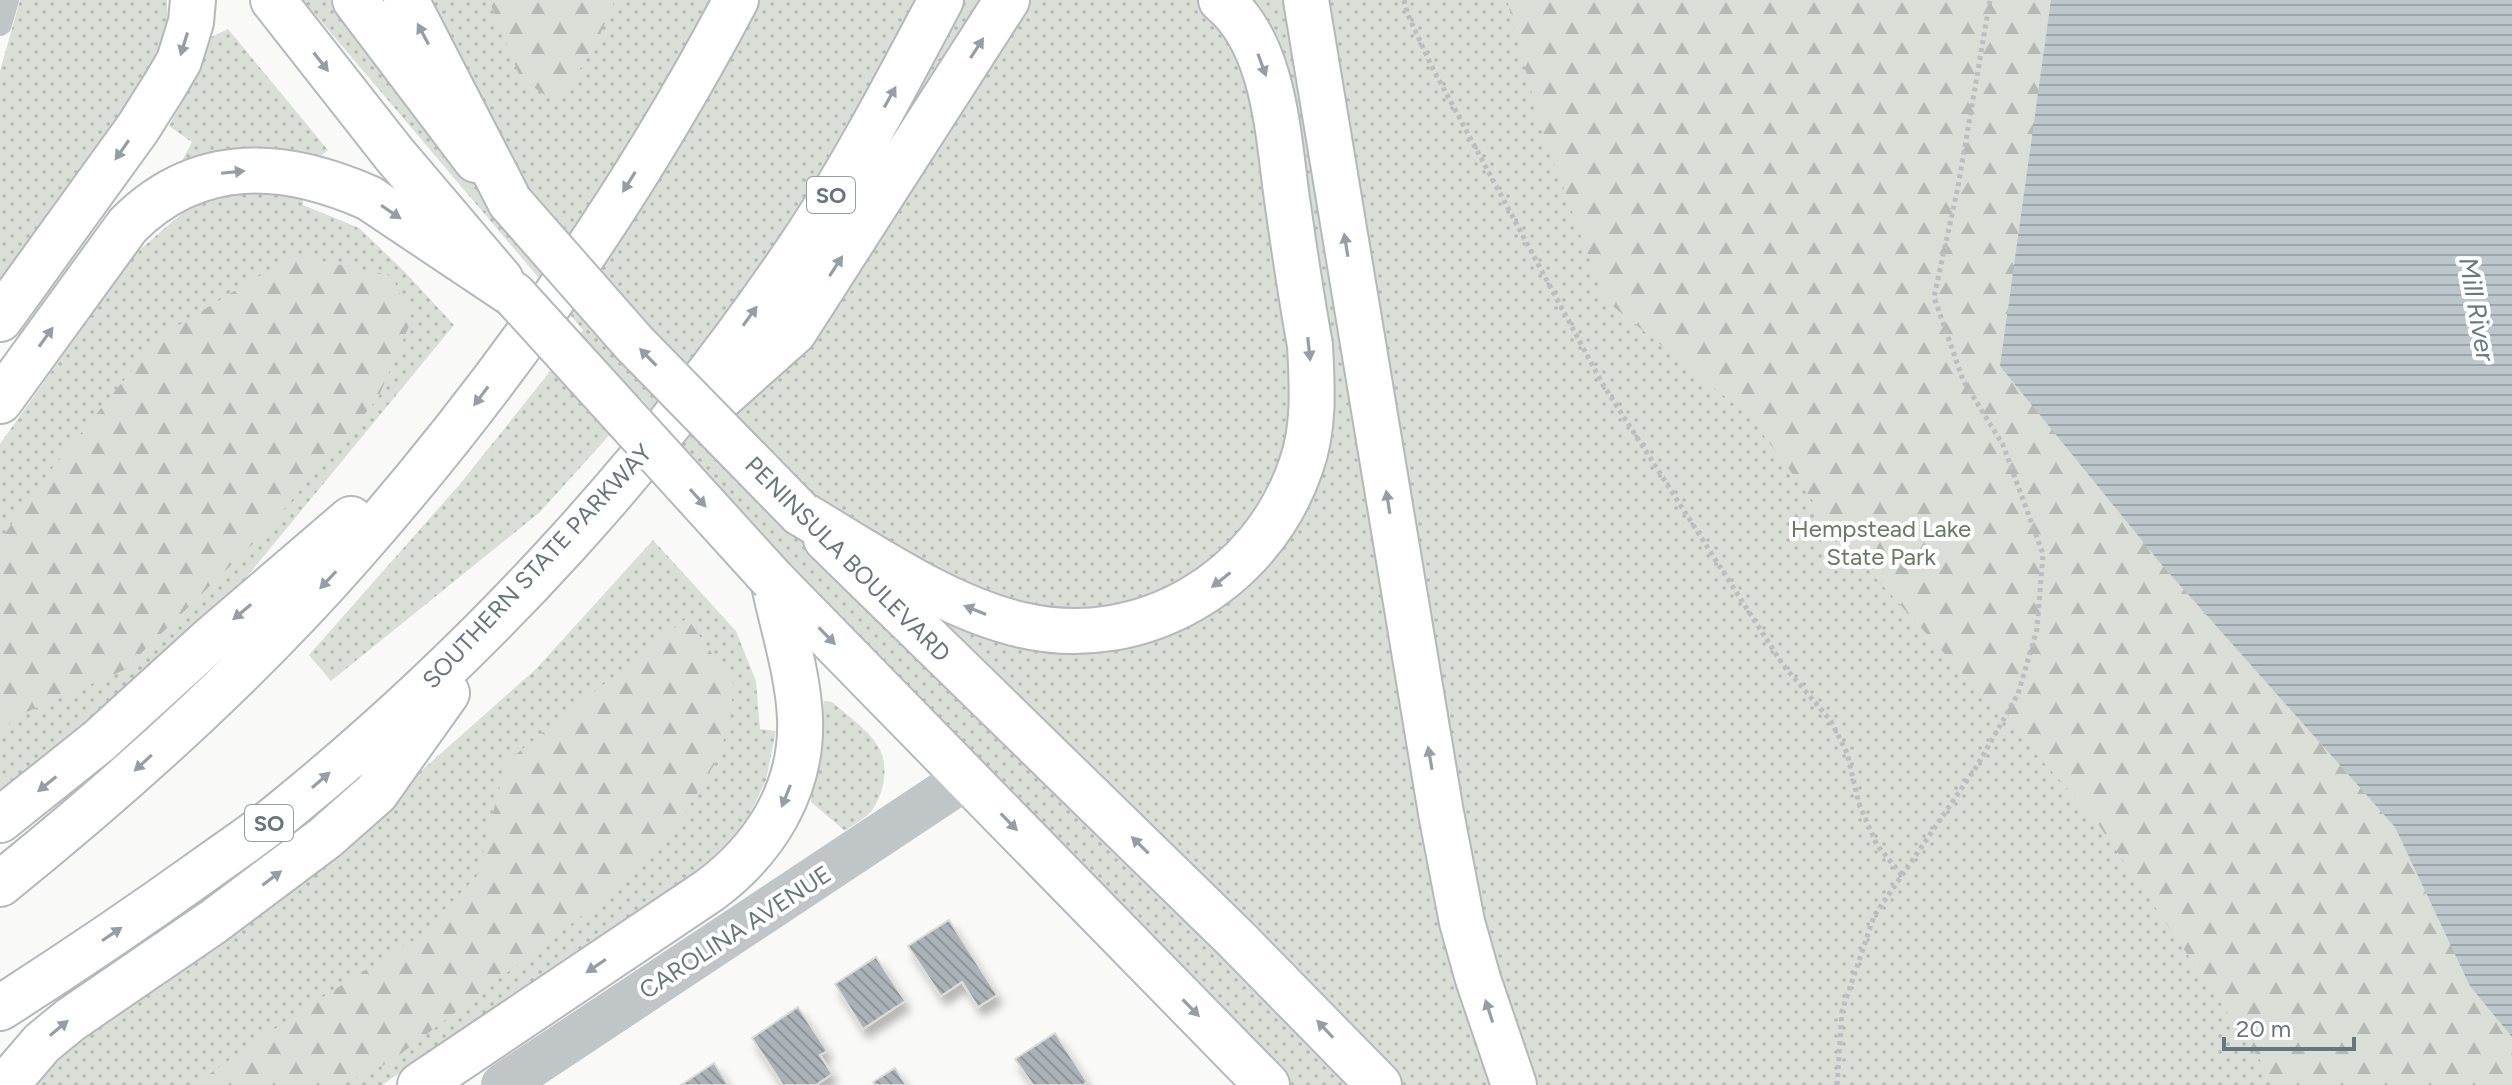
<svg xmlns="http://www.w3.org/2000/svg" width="2512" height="1085" viewBox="0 0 2512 1085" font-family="Figtree,sans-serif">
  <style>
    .grass { fill: url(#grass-dots) }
    .forest { fill: url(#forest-firs) }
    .water { fill: url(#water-rules) }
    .building { fill: url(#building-back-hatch); stroke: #dbdbd9; stroke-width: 2; filter: url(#shadow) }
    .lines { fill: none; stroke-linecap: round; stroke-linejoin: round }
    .primary-casing { stroke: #b4b9bd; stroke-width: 48 }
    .motorway-casing { stroke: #b4b8bb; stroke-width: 48 }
    .path { stroke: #bbbec0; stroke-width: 5; stroke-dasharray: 4 4; stroke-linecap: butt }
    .service { stroke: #c0c5c8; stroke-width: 24 }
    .minor { stroke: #c0c5c8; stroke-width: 44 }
    .primary { stroke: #fff; stroke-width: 44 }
    .motorway { stroke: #fff; stroke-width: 44 }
    .primary-bridge-casing { stroke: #b4b9bd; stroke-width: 48; stroke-linecap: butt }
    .primary-bridge { stroke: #fff; stroke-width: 44 }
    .oneway { fill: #949ea6 }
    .labels { text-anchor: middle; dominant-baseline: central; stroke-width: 8; stroke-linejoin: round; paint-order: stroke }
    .shield { fill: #fff; stroke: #949ea6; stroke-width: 2 }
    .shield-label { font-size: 22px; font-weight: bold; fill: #667580 }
    .park-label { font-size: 24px; fill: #687964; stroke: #fff }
    .street-label { font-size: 24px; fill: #667580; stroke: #fff }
    .water-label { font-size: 26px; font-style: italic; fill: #667a81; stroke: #fff }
  </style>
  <defs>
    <pattern id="grass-dots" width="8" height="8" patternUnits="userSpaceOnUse" patternTransform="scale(2)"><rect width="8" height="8" fill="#d9ded6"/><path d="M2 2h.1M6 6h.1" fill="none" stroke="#b4b9b3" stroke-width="1.8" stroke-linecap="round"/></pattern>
    <pattern id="forest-firs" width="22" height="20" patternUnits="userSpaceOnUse" patternTransform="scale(2)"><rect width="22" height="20" fill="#d9ded6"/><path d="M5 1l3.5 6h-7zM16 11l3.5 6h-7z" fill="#b4b9b3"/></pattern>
    <pattern id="water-rules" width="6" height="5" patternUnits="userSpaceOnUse" patternTransform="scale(2)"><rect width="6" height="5" fill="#bcc6cb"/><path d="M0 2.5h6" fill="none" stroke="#9da5aa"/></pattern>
    <pattern id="building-back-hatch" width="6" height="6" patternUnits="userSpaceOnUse" patternTransform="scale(2)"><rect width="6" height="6" fill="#aab2b7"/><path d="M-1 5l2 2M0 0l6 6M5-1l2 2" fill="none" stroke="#8e959a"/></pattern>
    <filter id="shadow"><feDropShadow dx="5" dy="9" stdDeviation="4" flood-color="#0004"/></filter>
  </defs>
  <rect width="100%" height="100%" fill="#f9f9f7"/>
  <!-- grass -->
  <path class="grass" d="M20,0H167L168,34L135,96L0,279V71Z
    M303,0H2512V1085H1273L795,579L642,399L540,512L331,681L309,655L460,484L583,330Z
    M228,29L328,150L315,161L178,168L192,142L169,126L199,71L207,39Z
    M249,186L302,191L303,205L359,228L403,270L454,325L231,596L0,800V444L134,255L188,208Z
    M653,540L736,631L756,681L760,729L776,731L766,780L735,845L382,1085H27L72,1038L332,850L536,669Z
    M824,701L832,702C847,715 867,729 878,746C890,766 884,794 871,812C864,819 853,825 845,831L811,802Z"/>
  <!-- forest -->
  <path class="forest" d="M489,0H615L595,46L557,104L520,77Z
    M1507,0H2051L2040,89L2162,565L2395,827L2470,986L2512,1037V1085H2277L2094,818L1844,543L1750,417L1604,299L1540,124Z
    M294,255L392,276L412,319L378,398L264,533L124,670L22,714L0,731V541L37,487L159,337Z
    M687,618L735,686L721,753L669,840L625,883L390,1062L340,1085H193L313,1003L416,939L477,876L506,762Z"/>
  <!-- water -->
  <path class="water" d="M2051,0H2512V1037L2470,986L2395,827L2162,565L2000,366Z"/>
  <!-- building -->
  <path class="building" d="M949,920L997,995L978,1007L962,982L941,996L908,946Z
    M876,957L905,1001L863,1029L835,984Z
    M798,1007L827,1051L820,1055L832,1074L816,1085H783L752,1038Z
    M1055,1033L1087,1082L1083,1085H1033L1015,1059Z
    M714,1063L728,1085H681Z
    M895,1068L906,1085H875L873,1082Z"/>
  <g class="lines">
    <defs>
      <path id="primary" d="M273,0L394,154L501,280
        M355,0L476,160
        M826,539L1236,939L1379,1085
        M773,580L1267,1085"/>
      <path id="motorway" d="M406,0L510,202
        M1306,0L1441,813L1462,922L1478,979L1514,1085
        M0,319L138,128L165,85L179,61L191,22L193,0
        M0,401L128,225C198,155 283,160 369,198L514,295
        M702,414L794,332L1007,0
        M800,513C868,553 944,607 1022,625C1142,653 1262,581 1301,466C1315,427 1312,385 1310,345C1301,297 1294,248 1287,199C1278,136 1275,44 1221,0
        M0,820L99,741L210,640L351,519
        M0,884C124,784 246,675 352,554C500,386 631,199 736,0
        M0,1008C69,964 137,918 204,870C230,851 258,833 283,812C484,649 662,453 806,238C856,162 898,81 941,0
        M6,1085L42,1043L70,1020L213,922L325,838L376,793L447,693
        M420,1085L710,890C765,849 803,789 800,718C798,672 782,625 773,580"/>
    </defs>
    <!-- primary casing -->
    <use href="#primary" class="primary-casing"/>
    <!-- motorway casing -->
    <use href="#motorway" class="motorway-casing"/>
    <!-- path -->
    <path class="path" d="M1404,0L1408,15L1431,65L1602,383L1783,665L1831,721L1847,753L1859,804L1877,845L1902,875
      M1837,1085L1842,1011L1874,916L1977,766L2018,694L2037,629L2043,554L2003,445L1963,380L1934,297L1958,187L1990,0"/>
    <!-- service -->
    <path class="service" d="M0,24L7,0"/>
    <!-- minor -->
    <path class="minor" d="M503,1085L966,778"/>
    <!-- primary -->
    <use href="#primary" class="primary"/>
    <!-- motorway -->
    <use href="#motorway" class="motorway"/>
    <defs>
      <path id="primary-bridge" d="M510,202L634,343L800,513
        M514,295L773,580"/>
    </defs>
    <!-- primary-bridge casing -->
    <use href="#primary-bridge" class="primary-bridge-casing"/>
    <!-- primary-bridge -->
    <use href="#primary-bridge" class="primary-bridge"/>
  </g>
  <!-- one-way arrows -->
  <defs><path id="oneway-solid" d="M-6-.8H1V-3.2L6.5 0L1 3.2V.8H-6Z" transform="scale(2)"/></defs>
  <g class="oneway">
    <use href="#oneway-solid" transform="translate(423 34) rotate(-118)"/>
    <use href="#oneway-solid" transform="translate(184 44) rotate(107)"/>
    <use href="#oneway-solid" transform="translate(977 48) rotate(-57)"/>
    <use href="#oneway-solid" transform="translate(321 62) rotate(52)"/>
    <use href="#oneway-solid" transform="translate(1262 65) rotate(70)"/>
    <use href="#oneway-solid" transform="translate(890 97) rotate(-61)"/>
    <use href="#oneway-solid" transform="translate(122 150) rotate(125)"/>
    <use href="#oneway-solid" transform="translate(233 172) rotate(-6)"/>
    <use href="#oneway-solid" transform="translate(629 182) rotate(122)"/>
    <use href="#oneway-solid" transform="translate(391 212) rotate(34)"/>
    <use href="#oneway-solid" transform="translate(1346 245) rotate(-99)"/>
    <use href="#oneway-solid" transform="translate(836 266) rotate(-57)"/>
    <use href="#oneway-solid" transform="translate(750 316) rotate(-54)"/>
    <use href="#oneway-solid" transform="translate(46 337) rotate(-54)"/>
    <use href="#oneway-solid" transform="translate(1309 349) rotate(84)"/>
    <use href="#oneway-solid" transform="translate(648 357) rotate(-134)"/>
    <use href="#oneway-solid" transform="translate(481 396) rotate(127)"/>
    <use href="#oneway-solid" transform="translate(698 498) rotate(48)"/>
    <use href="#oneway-solid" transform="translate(1388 502) rotate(-99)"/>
    <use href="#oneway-solid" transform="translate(328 580) rotate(133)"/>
    <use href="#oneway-solid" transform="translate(1221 580) rotate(142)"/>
    <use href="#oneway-solid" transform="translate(975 610) rotate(-158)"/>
    <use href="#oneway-solid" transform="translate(242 612) rotate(140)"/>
    <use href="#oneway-solid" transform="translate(827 636) rotate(46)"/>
    <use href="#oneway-solid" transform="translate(1430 758) rotate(-100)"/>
    <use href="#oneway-solid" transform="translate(143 763) rotate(137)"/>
    <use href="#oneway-solid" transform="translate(321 780) rotate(-41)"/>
    <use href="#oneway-solid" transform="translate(47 784) rotate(141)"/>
    <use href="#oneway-solid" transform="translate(786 796) rotate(112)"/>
    <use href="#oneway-solid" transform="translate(1009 822) rotate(46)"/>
    <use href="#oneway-solid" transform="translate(1140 845) rotate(-136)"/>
    <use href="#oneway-solid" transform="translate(272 878) rotate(-37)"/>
    <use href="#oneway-solid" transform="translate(112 934) rotate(-34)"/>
    <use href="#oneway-solid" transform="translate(596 966) rotate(146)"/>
    <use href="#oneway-solid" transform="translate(1191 1008) rotate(46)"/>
    <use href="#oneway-solid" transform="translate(1489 1011) rotate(-108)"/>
    <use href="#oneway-solid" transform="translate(59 1028) rotate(-40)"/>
    <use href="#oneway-solid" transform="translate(1325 1029) rotate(-133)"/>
  </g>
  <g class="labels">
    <!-- shield labels -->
    <g class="shield">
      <rect x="807" y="177" width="48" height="36" rx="6"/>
      <rect x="245" y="805" width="48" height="36" rx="6"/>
    </g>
    <g class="shield-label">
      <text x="831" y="195">SO</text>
      <text x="269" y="823">SO</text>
    </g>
    <!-- park labels -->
    <g class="park-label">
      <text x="1881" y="528">Hempstead Lake<tspan x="1881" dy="28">State Park</tspan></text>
    </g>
    <!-- street labels -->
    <g class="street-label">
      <text transform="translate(848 559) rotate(45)">PENINSULA BOULEVARD</text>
      <text transform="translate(537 566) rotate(-47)">SOUTHERN STATE PARKWAY</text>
      <text transform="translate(735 932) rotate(-33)">CAROLINA AVENUE</text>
    </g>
    <!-- water labels -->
    <g class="water-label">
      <text transform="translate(2477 309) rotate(80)">Mill River</text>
    </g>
  </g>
  <!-- scale -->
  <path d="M2224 1037v12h130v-12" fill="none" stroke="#667580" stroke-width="4"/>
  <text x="2236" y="1037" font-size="24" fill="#667580" stroke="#ffffff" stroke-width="6" paint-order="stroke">20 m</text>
</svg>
